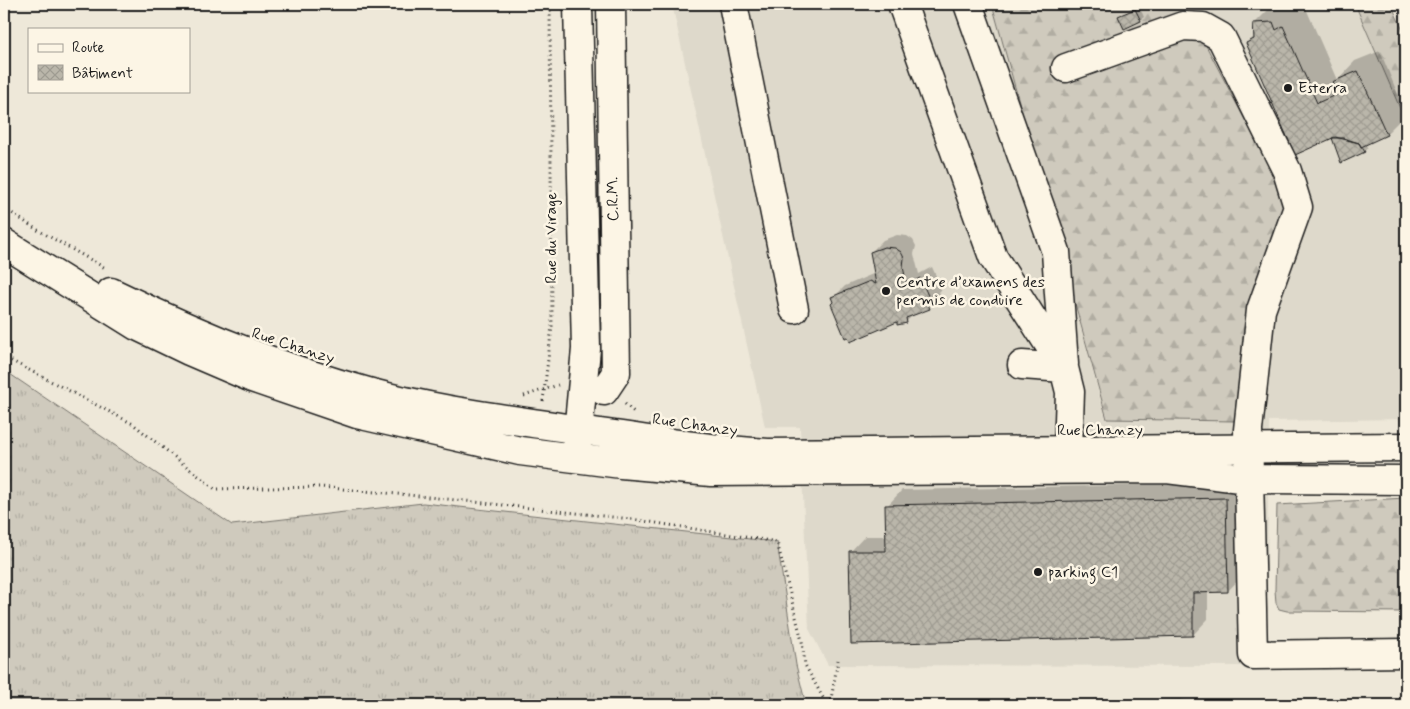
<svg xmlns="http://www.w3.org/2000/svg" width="1410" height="709" viewBox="0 0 1410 709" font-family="Mynerve,sans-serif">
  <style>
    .built { fill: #ded9cb }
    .grass { fill: url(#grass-tufts); stroke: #76736c }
    .forest { fill: url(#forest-firs); stroke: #76736c }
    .garden { fill: #cfcabd; stroke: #76736c }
    .shadow { fill: #0003 }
    .building { fill: url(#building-cross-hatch); stroke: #1c1c1c }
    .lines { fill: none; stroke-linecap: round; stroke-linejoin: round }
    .minor-casing { stroke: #1c1c1c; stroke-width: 31 }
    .major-casing { stroke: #1c1c1c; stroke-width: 31 }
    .path { stroke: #1c1c1c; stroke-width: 3; stroke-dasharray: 1 4; stroke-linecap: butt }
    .minor { stroke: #fcf5e5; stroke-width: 28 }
    .major { stroke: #fcf5e5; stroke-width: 28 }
    .poi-dot { fill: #1c1c1c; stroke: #fcf5e5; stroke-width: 2 }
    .labels { text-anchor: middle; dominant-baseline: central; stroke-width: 5; stroke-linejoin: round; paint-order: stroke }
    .poi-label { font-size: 16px; fill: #1c1c1c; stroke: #fcf5e5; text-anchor: start }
    .street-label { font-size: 16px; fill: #1c1c1c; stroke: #fcf5e5 }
  </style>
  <defs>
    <pattern id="grass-tufts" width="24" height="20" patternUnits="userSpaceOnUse" patternTransform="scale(1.25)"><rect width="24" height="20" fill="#cfcabd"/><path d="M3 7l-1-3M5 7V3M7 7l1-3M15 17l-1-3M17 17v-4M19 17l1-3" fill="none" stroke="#b1ada2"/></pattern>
    <pattern id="forest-firs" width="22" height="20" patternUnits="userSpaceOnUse" patternTransform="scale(1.25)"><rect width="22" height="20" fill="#cfcabd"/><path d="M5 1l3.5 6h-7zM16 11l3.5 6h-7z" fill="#b1ada2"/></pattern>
    <pattern id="building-cross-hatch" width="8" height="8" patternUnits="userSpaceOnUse" patternTransform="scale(1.25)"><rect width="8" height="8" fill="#bab6aa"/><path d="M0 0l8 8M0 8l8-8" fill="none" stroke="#9f9c92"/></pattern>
  </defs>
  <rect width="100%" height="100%" fill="#eee8d9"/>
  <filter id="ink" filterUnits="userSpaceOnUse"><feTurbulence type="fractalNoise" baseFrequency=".02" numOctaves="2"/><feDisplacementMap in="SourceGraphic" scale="10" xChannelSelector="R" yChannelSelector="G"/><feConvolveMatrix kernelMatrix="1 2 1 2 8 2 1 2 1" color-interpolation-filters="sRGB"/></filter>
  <g filter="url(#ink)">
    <!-- built -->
    <path class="built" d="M672,4H992L1106,419L1235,421L1247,307L1288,202L1186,39L1187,4H1355L1406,122V419L1269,421L1266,666L828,665L809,629L800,427H765Z"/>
    <!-- grass -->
    <path class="grass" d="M4,370L232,525L423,503L777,542L796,665L806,705H4Z"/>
    <!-- forest -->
    <path class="forest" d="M992,4H1187L1186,38L1201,36L1288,202L1247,307L1235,421L1107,419Z
      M1355,4H1391L1406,37V122Z
      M1406,498V612L1287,611L1279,609L1276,603L1275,590L1277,505Z"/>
    <!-- garden -->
    <path class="garden" d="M1180,700L1196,705H1073L1083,703Z"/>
    <!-- shadow -->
    <path class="shadow" d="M1196,4H1210L1205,9Z
      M1274,4H1295L1297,9L1305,6L1337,80L1355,61L1380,51L1406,114L1386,134L1365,144L1368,148L1364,151L1333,140L1338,135L1247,43L1255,36L1254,24Z
      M1139,6L1144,17L1140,20L1120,16Z
      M897,235L907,236L913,240L916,246L914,254L919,274L932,267L942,289L939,292L941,295L929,307L915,313L906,322L834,302L833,298L845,286L875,273L871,252L883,240Z
      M1241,483L1243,575L1228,591H1208V619L1193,635L850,552L865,536H887V506L902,490Z"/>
    <!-- building -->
    <path class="building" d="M1135,9L1141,21L1124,29L1118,16Z
      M1273,22L1276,30L1283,26L1317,103L1338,94L1332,82L1358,71L1387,135L1361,147L1359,143L1335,137L1295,155L1246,43L1254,39L1253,23Z
      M1332,138H1343L1359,143L1365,152L1341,163Z
      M884,247L895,248L901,252L904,258L903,267L907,285L920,278L931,302L928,304L930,309L906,318L907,323L897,325V322L850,342L848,337L845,338L831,304L833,302L831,297L870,281L876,284L870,252Z
      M1226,498L1228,592L1193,593V636L851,644L849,551H886L885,505Z"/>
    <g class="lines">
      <defs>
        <path id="minor" d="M733,4L794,309
          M902,4L993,257L1064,368
          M968,4L1056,252L1064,364
          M1066,68L1183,26L1203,27L1221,37L1287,171L1298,207L1261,310L1248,430L1253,655L1406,653
          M1022,365L1064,368L1070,392L1068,450
          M604,391L616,373L611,4
          M576,454L586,349L578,4"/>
        <path id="major" d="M4,243L137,326L189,351L252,378L357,414L520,451L621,464L711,472L1167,469L1248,479L1406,480
          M111,292C193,332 279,368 368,392C438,411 509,419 580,430C643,439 705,449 768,453L1406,447"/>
      </defs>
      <!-- minor casing -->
      <use href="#minor" class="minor-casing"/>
      <!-- major casing -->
      <use href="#major" class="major-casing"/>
      <!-- path -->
      <path class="path" d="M4,208L36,229L107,269
        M4,354L8,359L133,424L215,489L320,487L419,496L631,519L777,542L802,641L805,665L827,705
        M524,396L558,385
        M543,401L552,326L550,4
        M625,404L635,413
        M830,705L838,660"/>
      <!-- minor -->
      <use href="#minor" class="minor"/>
      <!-- major -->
      <use href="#major" class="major"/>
    </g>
  </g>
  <!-- markers -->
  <g class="poi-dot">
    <circle cx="1288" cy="88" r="5"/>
    <circle cx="886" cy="291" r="5"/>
    <circle cx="1038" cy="572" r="5"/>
  </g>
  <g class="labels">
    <!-- poi labels -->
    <g class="poi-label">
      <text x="1298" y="88">Esterra</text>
      <text x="896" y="282">Centre d’examens des<tspan x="896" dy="18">permis de conduire</tspan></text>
      <text x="1048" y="572">parking C1</text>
    </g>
    <!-- street labels -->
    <g class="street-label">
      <text transform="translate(613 199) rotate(-91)">C.R.M.</text>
      <text transform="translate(551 238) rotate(-90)">Rue du Virage</text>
      <text transform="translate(293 346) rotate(18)">Rue Chanzy</text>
      <text transform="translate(695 425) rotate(8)">Rue Chanzy</text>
      <text x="1100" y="430">Rue Chanzy</text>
    </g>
  </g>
  <!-- margin -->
  <rect width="1410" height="709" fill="none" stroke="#fcf5e5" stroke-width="20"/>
  <rect x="10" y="10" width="1390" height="689" fill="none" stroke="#1c1c1c" stroke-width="2" filter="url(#ink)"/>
  <!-- legend -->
  <rect x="28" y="28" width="162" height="65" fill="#fcf5e5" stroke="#a29e95"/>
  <rect x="38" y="44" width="25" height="8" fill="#fcf5e5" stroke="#a29e95"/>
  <text x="72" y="52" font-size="15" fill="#1c1c1c">Route</text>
  <rect x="38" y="65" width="25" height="15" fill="url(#building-cross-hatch)" stroke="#a29e95"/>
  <text x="72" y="78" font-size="15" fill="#1c1c1c">Bâtiment</text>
</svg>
